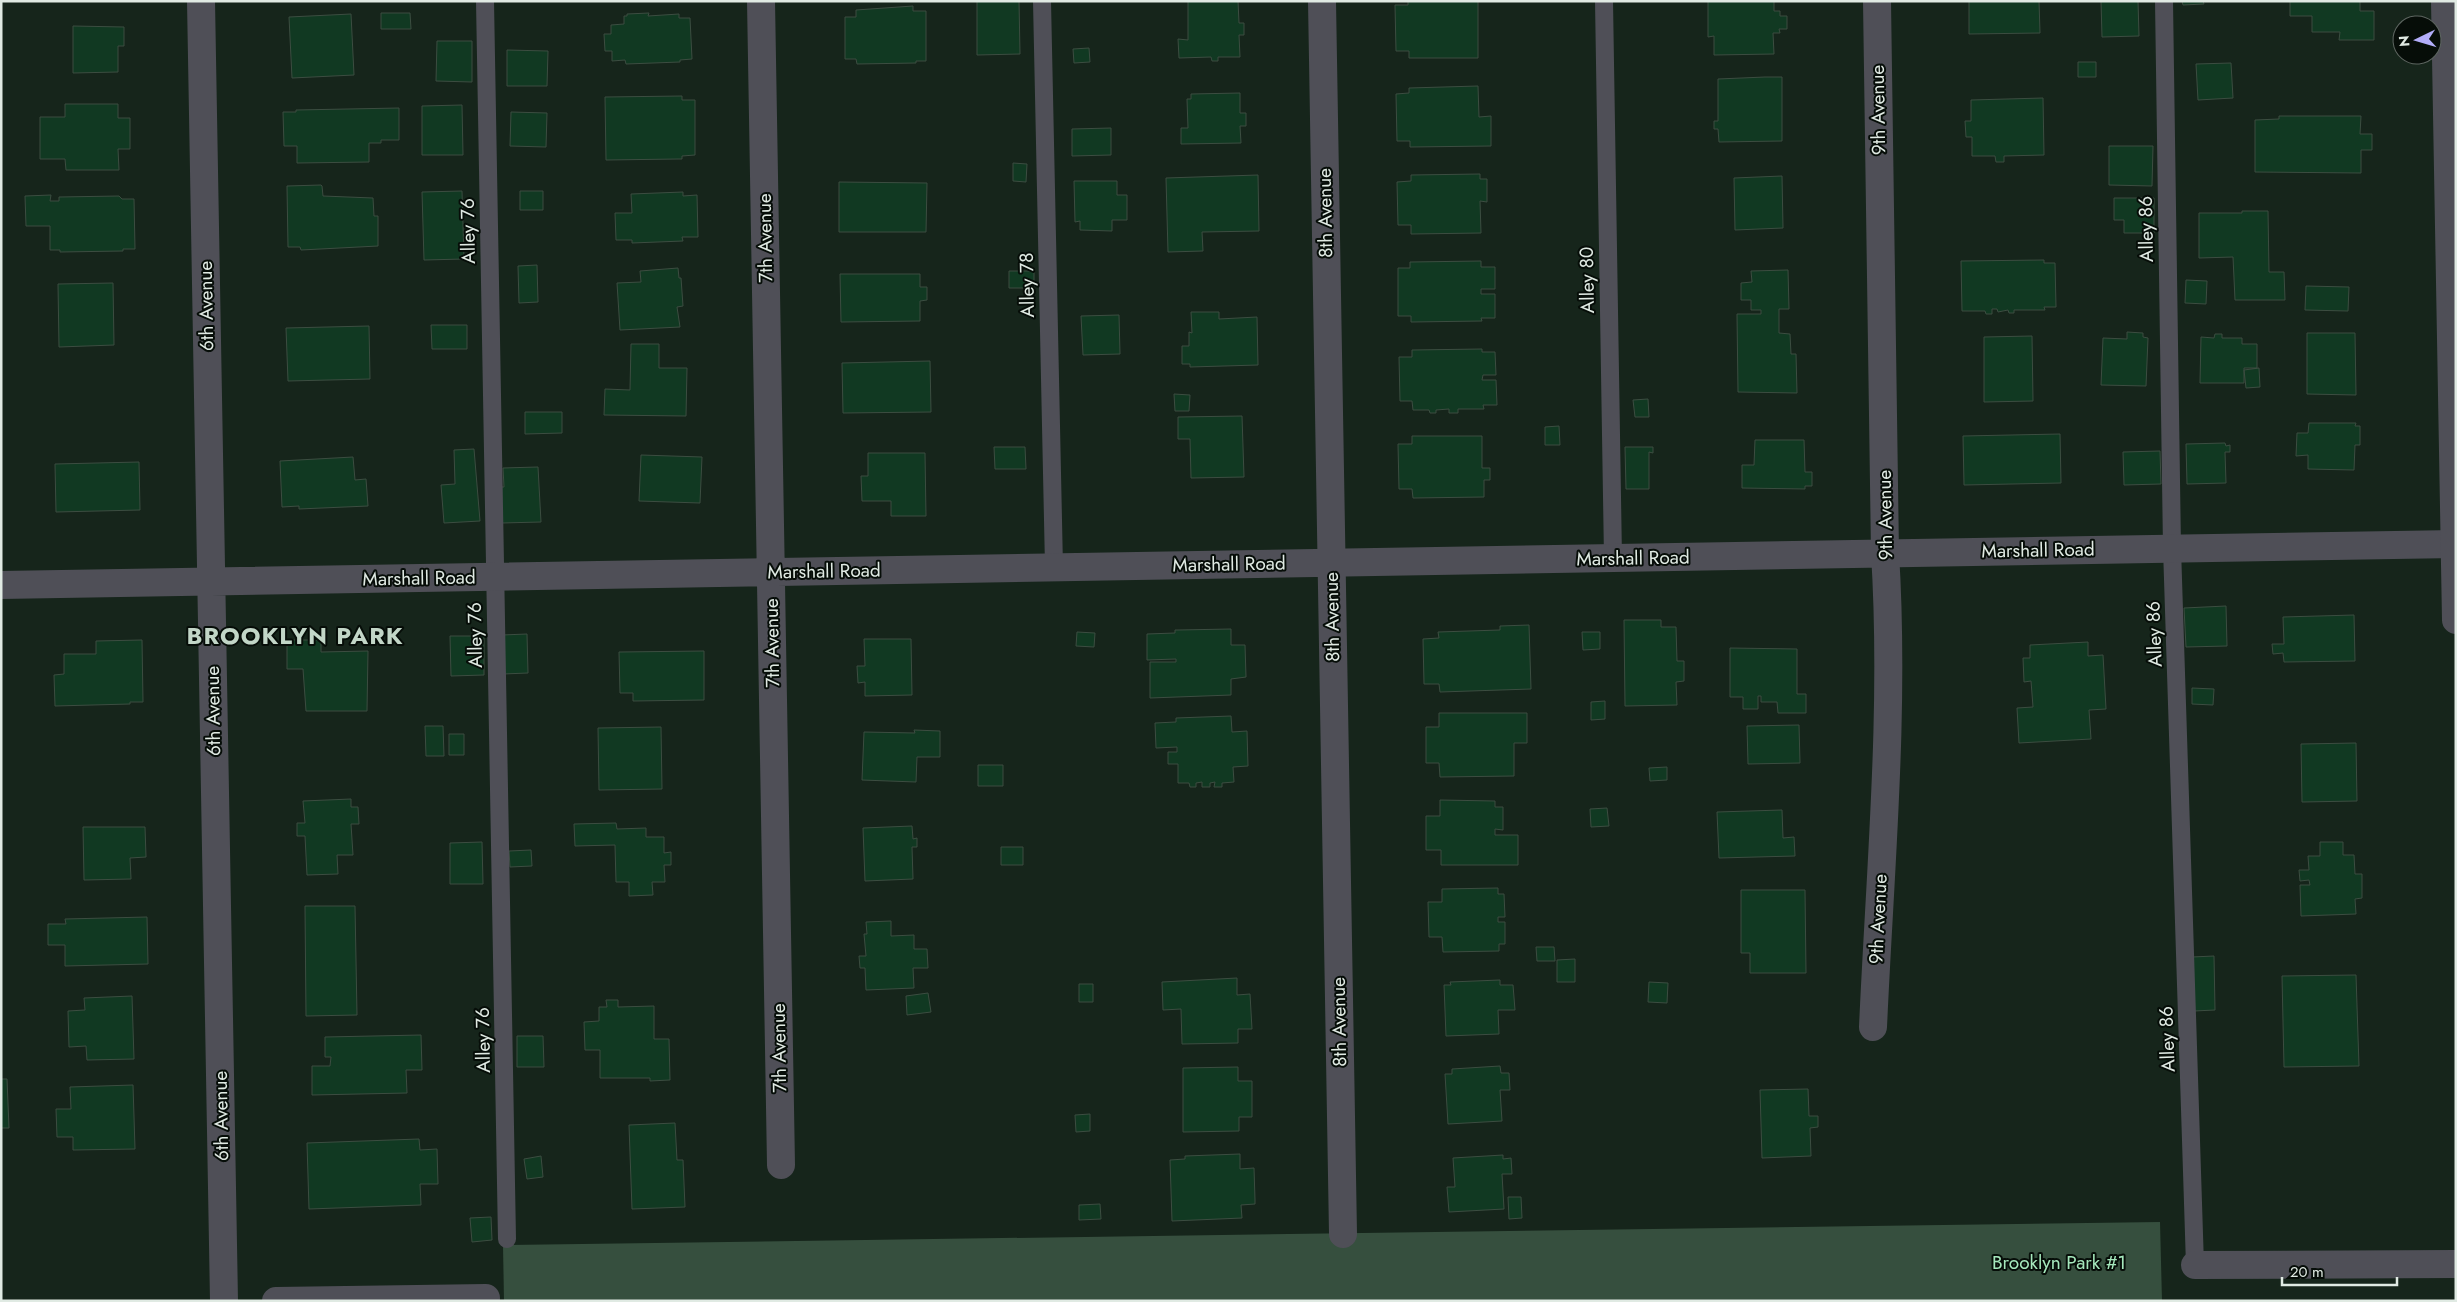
<svg xmlns="http://www.w3.org/2000/svg" width="2457" height="1302" viewBox="0 0 2457 1302" font-family="Jost,sans-serif">
  <style>
    .green { fill: #364f3e }
    .building { fill: #113922; stroke: #3c4d41 }
    .lines { fill: none; stroke-linecap: round; stroke-linejoin: round }
    .service { stroke: #4f4f57; stroke-width: 18 }
    .minor { stroke: #4f4f57; stroke-width: 28 }
    .tertiary { stroke: #4f4f57; stroke-width: 28 }
    .labels { text-anchor: middle; dominant-baseline: central; stroke-width: 4; stroke-linejoin: round; paint-order: stroke }
    .street-label { font-size: 19px; fill: #e0eae3; stroke: #060d08 }
    .park-label { font-size: 19px; fill: #a5e8bc; stroke: #060d08 }
    .district-label { font-size: 24px; font-weight: bold; letter-spacing: 1px; fill: #c2d6c7; stroke: #060d08 }
  </style>
  <rect width="100%" height="100%" fill="#16251b"/>
  <!-- green -->
  <path class="green" d="M2160,1222L2162,1301H504L503,1245Z"/>
  <!-- building -->
  <path class="building" d="M977,1H1019L1020,54L977,55Z
    M1188,1H1238L1239,23H1244V35H1239L1240,57H1218V61H1212L1211,57L1179,58L1178,39L1188,40Z
    M1408,1H1478V58H1409V51H1396L1395,5H1408Z
    M1708,1H1774V11H1780V16H1787V29H1779L1780,33H1773L1774,54L1714,55V36L1708,37Z
    M1969,1H2039L2040,33L1969,34Z
    M2101,1H2138L2139,36L2102,37Z
    M2182,1H2203L2204,4L2183,5Z
    M2290,1H2360V11H2374V40H2339L2340,32H2312V16H2290Z
    M913,6V11H926V61H916V63L857,64L856,59H845V17H856V10Z
    M381,13H410L411,29H381Z
    M649,13L648,16L679,14V18H690L692,59L680,60V62L626,64L625,60L612,61V51H605L604,34H611V25L624,24V16H627V14Z
    M351,14L354,75L292,78L289,17Z
    M73,26L124,27V46H118V72L73,73Z
    M437,41H472V82L436,81Z
    M1089,48L1090,62L1074,63L1073,49Z
    M507,50L548,51L547,86H507Z
    M2078,62H2096V77H2078Z
    M2231,63L2233,98L2198,100L2196,64Z
    M1765,77H1782V141L1719,142L1718,129H1714V121H1718V79Z
    M1478,86L1479,117L1491,116V146L1410,147V141H1397L1396,94L1409,93V88Z
    M1240,93V113H1246V126H1240L1241,143L1181,144V128H1188L1187,99H1191V94Z
    M682,96V100H695V155L682,156V159H678L606,160L605,97Z
    M2043,98L2044,155L2004,156V162H1996L1995,156H1972V137H1966L1965,121H1971V100Z
    M65,104H118V118H130V149H118L119,170H66L65,159H40V117H65Z
    M462,105L463,155H422V106Z
    M399,108V140H381V143H369V162L297,163V146H284L283,112H296V110Z
    M511,112L547,113L546,147L510,146Z
    M2279,116H2361L2360,134H2372V150H2361V173L2255,172V120L2279,119Z
    M1111,128V155L1072,156V129Z
    M2109,146H2153L2152,186L2109,185Z
    M1013,163L1027,164L1026,182L1013,181Z
    M1480,174V179H1487V202L1480,201L1481,233L1411,234V225H1398L1397,182L1411,181V175Z
    M1258,175L1259,231L1202,232L1203,251L1168,252L1166,178Z
    M1782,176L1783,228L1735,230L1734,178Z
    M1074,181H1117V195H1127V220H1112V231L1080,230V221L1075,222Z
    M839,182L927,183L926,232H839Z
    M321,185L322,186L323,196L373,198L374,216H378V246L301,250L300,247H288L287,186Z
    M462,191L464,259L424,260L422,192Z
    M520,191H543V210H520Z
    M683,192V196L697,195L698,237H682L683,241L632,243V240H616L615,213H632L631,194Z
    M51,195L50,201H59V197L119,196L122,199H134L135,249H123V251L60,252V250H50V226H26L25,196Z
    M2114,198H2154V233H2124V220H2114Z
    M2242,211H2268L2269,272H2284L2285,300H2235L2233,257L2199,258V213H2242Z
    M2044,260V263H2055L2056,307H2044L2045,310H2014V313H2009L2008,310L1998,312L1997,309H1992V314H1986L1985,311H1962L1961,261Z
    M1481,261V267H1495V289H1481V294H1495V318H1481L1482,321L1411,322V316H1398V268H1410V262Z
    M537,265L538,302L519,303L518,266Z
    M678,268L679,278H681L683,306L677,307L680,327L620,330L617,283L641,282L640,271Z
    M1788,270L1789,309H1779V333L1790,334L1791,354H1796L1797,393L1738,392L1737,314H1761V310H1751V300H1741V283L1752,282L1751,271Z
    M1009,271H1034V288H1009Z
    M840,274H920V287H927V300L920,301V321L841,322Z
    M2186,280L2207,281L2206,304L2185,303Z
    M113,283L114,345L59,347L58,284Z
    M2306,286L2349,287L2348,311L2305,310Z
    M1191,312H1219V319L1257,317L1258,365L1190,367V364H1182V346H1189V332L1192,333Z
    M1119,315L1120,354L1083,355L1081,316Z
    M431,325H467V349H432Z
    M369,326L370,379L288,381L286,328Z
    M2127,332L2143,333V337L2148,338L2146,386L2101,385L2103,338L2127,339Z
    M2307,333H2355L2356,395L2307,394Z
    M2215,334H2222V338H2242V344H2257V368H2244V383H2200L2201,337L2214,338Z
    M2032,336L2033,401L1984,402V337Z
    M631,344H659V368H687L686,416L604,415L605,389L630,390Z
    M1482,349V352H1495L1496,375H1483L1482,380H1496L1497,405H1483L1484,409H1458V413H1449V409L1436,410V413H1430L1429,410H1413L1412,401H1400L1399,357H1412V350Z
    M930,361L931,412L843,413L842,363Z
    M2259,368L2260,387L2246,388L2244,370Z
    M1174,394L1190,395L1189,411H1175Z
    M1648,399L1649,417H1635L1633,400Z
    M525,412H562V433L525,434Z
    M1242,416L1244,477L1191,478L1190,439H1178V417Z
    M2309,423H2356L2355,426H2360V445H2355L2354,470L2308,469V455L2296,456L2297,433H2308Z
    M1559,426L1560,445H1545V427Z
    M2060,434L2061,483L1964,485L1963,436Z
    M1412,436H1482V468H1490V480H1484V497L1413,498L1412,489H1399L1398,444H1412Z
    M1755,440H1804L1805,472H1812V486H1805V489L1742,488V465H1754Z
    M2225,443L2226,446L2230,445V452H2225L2226,483L2187,484L2186,444Z
    M994,447H1025L1026,469H995Z
    M1625,447H1653V453L1649,452V489H1626Z
    M474,449L480,521L444,523L441,485L455,484L454,450Z
    M2160,451L2161,484L2124,485L2123,452Z
    M868,453H925L926,516H891V501H862L861,476H868Z
    M641,455L702,457L700,503L639,501Z
    M353,457L355,480L366,479L368,506L299,509V506L282,507L280,461Z
    M139,462L140,510L56,512L55,464Z
    M538,467L541,522L502,523L501,487H504L503,468Z
    M2226,606L2227,646L2186,647L2184,608Z
    M2354,615L2355,661L2284,662L2283,653L2273,654L2272,644H2284L2283,617Z
    M1624,620H1661V627H1676L1677,661H1684V681L1676,682L1677,705L1625,706Z
    M1529,625L1531,689L1440,692L1439,684H1424L1423,639L1439,638L1438,632L1500,630V626Z
    M1231,629V645H1245L1246,677L1231,679V695L1150,698V662H1176V659L1147,660V634L1175,633V630H1178Z
    M1077,632L1095,633L1094,647L1076,646Z
    M1582,632H1600V649L1583,650Z
    M527,634L528,673L503,674L502,635Z
    M450,636H484V675L451,676Z
    M864,639H911L912,695L865,696V682L858,683L857,666H865Z
    M142,640L143,702H130V704L55,706L54,675L64,674V654H96V641Z
    M287,640H321V652L368,651L367,711H306L303,669H287Z
    M2088,642V656L2103,655L2106,709L2089,710L2091,739L2019,743L2017,708L2033,707L2031,681L2024,682L2023,658H2030V645Z
    M1730,648L1797,649V694H1806V713H1778L1777,702H1761V696H1758V709H1743V697H1730Z
    M704,651V700L633,701V693H620L619,652Z
    M2192,688L2214,689L2213,705L2192,704Z
    M1605,701V719L1591,720V702Z
    M1439,713H1527V743H1514V776L1440,777L1439,763H1426V727H1439Z
    M1231,716L1232,732L1247,731L1248,766L1233,767L1234,782L1222,783V787H1214L1215,782L1210,783V787H1202V782L1196,783V787H1190L1189,783H1178V764H1168V752H1177V747L1156,748L1155,723L1176,722V718Z
    M1799,725L1800,763L1748,764L1747,726Z
    M425,726H443L444,756H426Z
    M661,727L662,789L599,790L598,728Z
    M914,730L940,731V757H917L916,782L862,780L864,732L915,733Z
    M449,734H464V755H449Z
    M2356,743L2357,801L2302,802L2301,744Z
    M978,765H1003V786H978Z
    M1667,767V780L1650,781L1649,768Z
    M351,799V807H358L359,824H351L353,855H337L338,874L307,875L305,836H297V823H305L303,801Z
    M1440,800L1495,801V807H1503V830L1495,829V835H1518V865H1441V850H1426V816H1440Z
    M1607,808L1609,826L1591,827L1590,809Z
    M1782,810L1783,838L1794,837L1795,856L1719,858L1717,812Z
    M616,823L617,829L646,828V837H664V853L671,852V865H664L665,882H652L653,895L629,896V882H616L615,845L575,846L574,824Z
    M912,826L913,839L917,838V847H912L913,879L865,881L863,828Z
    M83,827H145L146,857L130,858L131,879L84,880Z
    M482,842L483,884H450V843Z
    M2320,842H2343V855H2354L2355,874H2362V898L2355,899L2356,914L2301,916L2300,885H2310L2309,880L2300,881L2299,870H2309L2308,856H2320Z
    M1001,847H1023V865H1001Z
    M531,850L532,866L510,867L509,851Z
    M1498,888V894H1504L1505,917H1498V922H1505V944H1499V951L1443,952L1442,937H1429L1428,902H1442V889Z
    M1741,890H1805L1806,973H1750V953H1741Z
    M305,906H355L357,1015L306,1016Z
    M147,917L148,964L65,966V945H48V924H66L65,919Z
    M891,921V936L914,935V949H927L928,968H913L914,988L866,990L865,968H860L859,956H866L864,934H867L866,922Z
    M1536,947H1554L1555,961H1537Z
    M2214,956L2215,1010L2194,1011L2192,957Z
    M1575,959V982H1557V960Z
    M2356,975L2359,1066L2284,1067L2282,976Z
    M1237,978V995L1250,994L1252,1029H1238V1043L1182,1044L1181,1009L1163,1010L1162,982Z
    M1500,980V985H1513L1515,1010H1498L1499,1034L1446,1036L1444,985H1451L1450,982Z
    M1649,982L1668,983L1667,1003L1648,1002Z
    M1079,984H1093V1002H1079Z
    M928,993L931,1012L907,1015L906,996Z
    M132,996L134,1059L87,1060L86,1046L69,1047L68,1011L85,1010L84,998Z
    M606,1000H618V1007L654,1006V1039H669L670,1080L650,1081V1078H600V1050H585L584,1022L599,1021V1007H607Z
    M421,1035L422,1070H406L407,1093L312,1095V1066H330L331,1057H325V1037Z
    M517,1036H543L544,1067H517Z
    M1500,1066L1501,1073H1509L1510,1090H1500L1502,1121L1448,1124L1445,1074H1452V1069Z
    M1238,1067V1081H1252V1117H1239V1131L1183,1132V1068Z
    M1,1079H7L9,1128H1Z
    M133,1085L135,1149L73,1150V1137H57L56,1109H71L70,1087Z
    M1808,1089L1809,1116H1818V1127L1810,1128L1811,1156L1762,1158L1760,1090Z
    M1090,1114V1131L1076,1132L1075,1115Z
    M675,1123L677,1160H683L685,1207L632,1209L629,1125Z
    M419,1139L420,1150L437,1149L438,1184H420L421,1205L309,1209L307,1143Z
    M1240,1154V1169L1254,1168L1255,1200V1204L1241,1205L1242,1218L1172,1221L1170,1160L1185,1159V1156Z
    M1503,1155V1159L1511,1158L1512,1174H1502L1504,1209L1449,1212L1447,1187H1455L1453,1158Z
    M541,1156L543,1177L527,1179L524,1159Z
    M1508,1197H1521L1522,1218L1509,1219Z
    M1100,1204L1101,1219L1079,1220V1205Z
    M491,1217L492,1240L472,1242L470,1218Z"/>
  <g class="lines">
    <!-- service -->
    <path class="service" d="M485,1L507,1239
      M1042,1L1054,567
      M1604,1L1613,558
      M2164,1L2172,548L2195,1265"/>
    <!-- minor -->
    <path class="minor" d="M201,1L224,1301
      M761,1L781,1165
      M1322,1L1343,1234
      M1,585L2456,544
      M1873,1027C1880,870 1895,711 1885,553L1877,1
      M2195,1265L2456,1264
      M276,1301L486,1298"/>
    <!-- tertiary -->
    <path class="tertiary" d="M2445,1L2456,620"/>
  </g>
  <g class="labels">
    <!-- street labels -->
    <g class="street-label">
      <text transform="translate(1878 110) rotate(-91)">9th Avenue</text>
      <text transform="translate(1325 213) rotate(-91)">8th Avenue</text>
      <text transform="translate(2146 229) rotate(-91)">Alley 86</text>
      <text transform="translate(468 231) rotate(-91)">Alley 76</text>
      <text transform="translate(765 238) rotate(-91)">7th Avenue</text>
      <text transform="translate(1587 280) rotate(-91)">Alley 80</text>
      <text transform="translate(1027 285) rotate(-91)">Alley 78</text>
      <text transform="translate(206 306) rotate(-91)">6th Avenue</text>
      <text transform="translate(1885 515) rotate(-91)">9th Avenue</text>
      <text transform="translate(2038 550) rotate(-1)">Marshall Road</text>
      <text transform="translate(1633 558) rotate(-1)">Marshall Road</text>
      <text transform="translate(1229 564) rotate(-1)">Marshall Road</text>
      <text transform="translate(824 571) rotate(-1)">Marshall Road</text>
      <text transform="translate(419 578) rotate(-1)">Marshall Road</text>
      <text transform="translate(1332 617) rotate(-91)">8th Avenue</text>
      <text transform="translate(2154 634) rotate(-92)">Alley 86</text>
      <text transform="translate(475 635) rotate(-91)">Alley 76</text>
      <text transform="translate(772 643) rotate(-91)">7th Avenue</text>
      <text transform="translate(213 711) rotate(-91)">6th Avenue</text>
      <text transform="translate(1878 919) rotate(-87)">9th Avenue</text>
      <text transform="translate(1339 1022) rotate(-91)">8th Avenue</text>
      <text transform="translate(2167 1039) rotate(-92)">Alley 86</text>
      <text transform="translate(483 1040) rotate(-91)">Alley 76</text>
      <text transform="translate(779 1048) rotate(-91)">7th Avenue</text>
      <text transform="translate(221 1116) rotate(-91)">6th Avenue</text>
    </g>
    <!-- park labels -->
    <g class="park-label">
      <text x="2059" y="1262">Brooklyn Park #1</text>
    </g>
    <!-- district labels -->
    <g class="district-label">
      <text x="295" y="635">BROOKLYN PARK</text>
    </g>
  </g>
  <!-- border -->
  <rect width="2457" height="1302" fill="none" stroke="#e0eae3" stroke-width="5"/>
  <!-- north arrow -->
  <g transform="translate(2417 40) rotate(265)"><circle r="24" fill="#060d08" stroke="#5d6560"/>
  <path d="M0-4L9 19L0 12L-9 19Z" fill="#b2adf9"/>
  <text y="-8" font-size="14" font-weight="bold" text-anchor="middle" fill="#e0eae3">N</text>
  </g>
  <!-- scale -->
  <path d="M2282 1277v8h115v-8" fill="none" stroke="#e0eae3" stroke-width="2.5"/>
  <text x="2290" y="1277" font-size="15" fill="#e0eae3" stroke="#060d08" stroke-width="4" paint-order="stroke">20 m</text>
</svg>
